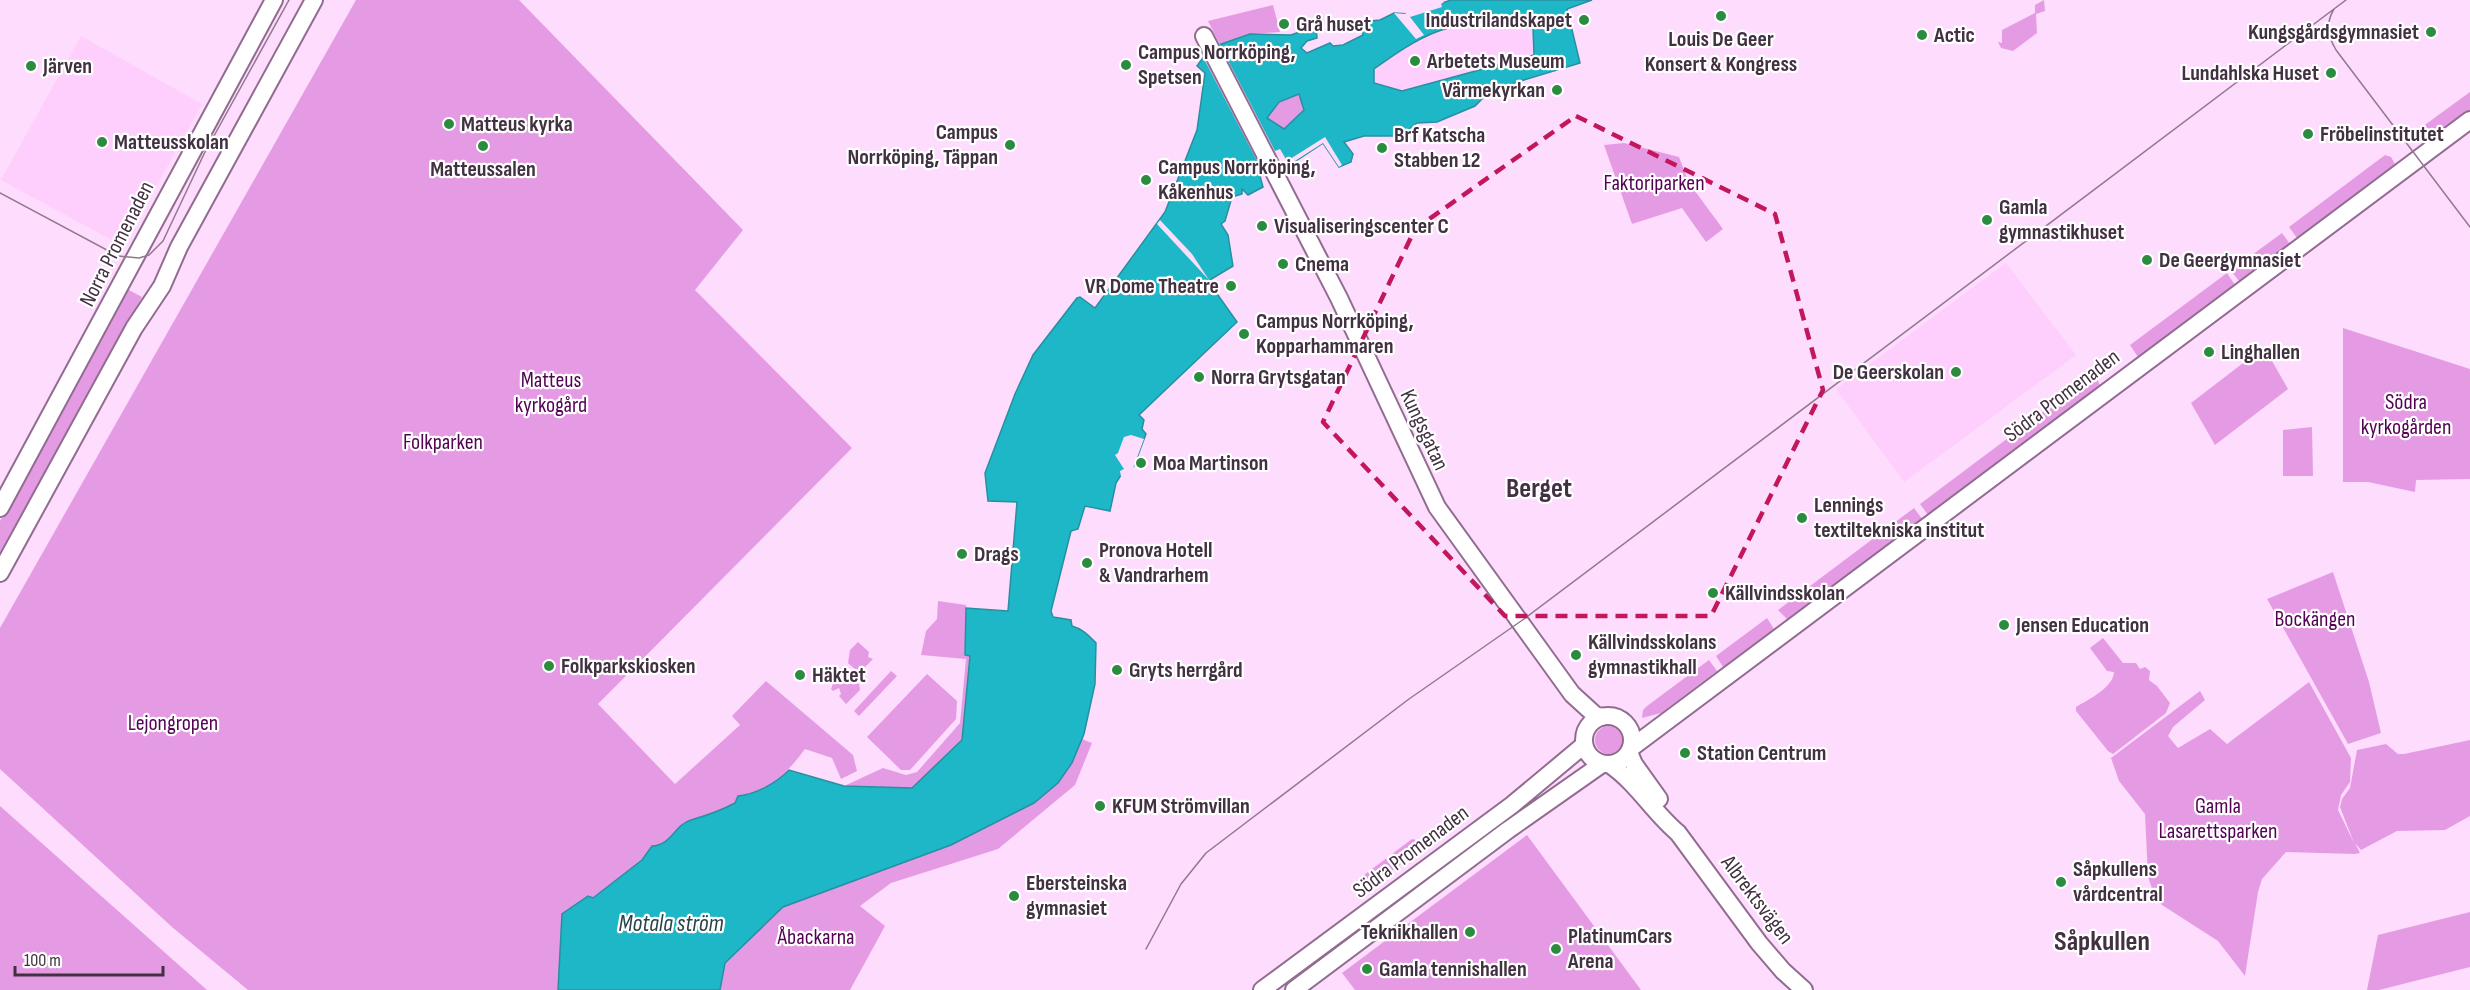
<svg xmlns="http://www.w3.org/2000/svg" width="2470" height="990" viewBox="0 0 2470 990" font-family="'Sofia Sans Condensed',sans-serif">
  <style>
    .built { fill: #fecefc }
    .green { fill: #e59be4 }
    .water { fill: #1db7c8; stroke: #288fa0; stroke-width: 1.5; fill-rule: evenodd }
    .pier { fill: #fedcfd }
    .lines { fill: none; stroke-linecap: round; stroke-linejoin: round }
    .secondary-casing { stroke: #916c90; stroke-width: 20 }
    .secondary { stroke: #fff; stroke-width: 16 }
    .tram { stroke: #917890; stroke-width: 1.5 }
    .marked { fill: none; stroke: #c2185b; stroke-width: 4.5; stroke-dasharray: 12 8; stroke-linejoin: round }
    .poi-dot { fill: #2b8c40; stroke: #fff; stroke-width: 2 }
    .labels { text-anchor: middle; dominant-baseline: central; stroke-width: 4.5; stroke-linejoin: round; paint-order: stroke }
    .poi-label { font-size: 22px; font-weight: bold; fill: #423141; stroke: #fff; text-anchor: start }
    .park-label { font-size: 22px; fill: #530254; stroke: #fff }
    .street-label { font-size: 22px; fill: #423141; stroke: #fff }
    .water-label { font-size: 24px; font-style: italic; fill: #284549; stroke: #fff }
    .district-label { font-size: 28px; font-weight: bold; fill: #423141; stroke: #fff }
  </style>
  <rect width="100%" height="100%" fill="#fedcfd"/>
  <!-- built -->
  <path class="built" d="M1516,9L1533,28L1534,55L1402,91L1374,83L1373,69L1416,39L1465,23L1503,22Z
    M81,36L202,104L123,246L1,180Z
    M2006,263L2076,355L1904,482L1836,389Z"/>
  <!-- green -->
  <path class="green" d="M356,0H519L743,230L695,290L852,448L598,704L675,784L740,725L732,716L766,681L853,755L857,771L841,779L832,758L805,749C788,772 769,792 738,796L736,803C716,813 692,817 675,832C667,839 665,845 652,846L642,860L593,899L588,896L585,902L1072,735L1092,743L1075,785L998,849L891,883L860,906L885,926L850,990H248L172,927L0,769V628Z
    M2044,0L2045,11L2036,14L2037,33L2013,51L2001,48L1998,42L2002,43V30L2035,13V5Z
    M1273,5L1280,32L1250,34L1220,45L1208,21Z
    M2470,92V110L2431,139L2422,127Z
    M1300,94L1304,110L1284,129L1267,118L1279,102Z
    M1624,143L1679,157L1689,183L1723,229L1706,242L1682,208L1632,224L1604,145Z
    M2385,155L2391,157L2396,166L2297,238L2289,227Z
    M2282,233L2290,244L2239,281L2232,272L2234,268Z
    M2227,273L2235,285L2138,357L2130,345Z
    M127,289L142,297L0,556V521Z
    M2343,328L2470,369V479L2416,480L2415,492L2368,482H2343Z
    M2264,347L2288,389L2215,445L2191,403Z
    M2092,375H2096L2100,386L1928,515L1920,504Z
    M2312,427L2313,476H2283V430Z
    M1914,508L1923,520L1787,619L1778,610Z
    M2333,572L2369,682L2381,733L2348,744L2267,599Z
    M938,601L966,605L965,655L970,656L962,740L912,789L844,786L883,768L906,775L917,772L960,723L966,659L921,655L926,631L937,619Z
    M1767,618L1774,629L1723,667L1716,656Z
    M2103,638L2123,663H2136L2140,669L2145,667L2150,671L2149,680L2157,686L2170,703L2166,713L2113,754L2108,751L2076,711V707C2089,699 2113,688 2114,672L2107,671L2090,648Z
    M858,642L869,652L868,657L873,659L861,671H857L848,663L850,650Z
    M1709,660L1717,671L1661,713L1642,718L1643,710L1647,706Z
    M842,668L859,684L860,690L846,704L839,696L841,694L839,688L833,691L831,689L838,670Z
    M891,671L897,676L859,716L854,711Z
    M927,674L957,701L956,719L910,770H901L867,737Z
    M2309,682L2351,758L2350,782L2341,795L2338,810L2354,843L2340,807L2342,799L2350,788L2357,750L2386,744L2398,754H2404L2470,740V816L2445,830L2397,831L2361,850L2355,843L2360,853L2355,854L2286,852L2262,879L2258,892L2245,976L2218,941L2162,905L2155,897L2148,877L2145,814L2119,781L2111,758L2200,691L2205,700L2173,727L2168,736L2178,748L2210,729L2227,744Z
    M1595 740a14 14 0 1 1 28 0a14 14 0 1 1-28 0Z
    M0,806L207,990H0Z
    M1527,835L1641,990H1355L1342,973Z
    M1412,839L1416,840L1422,846L1421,849L1365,891L1362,890L1358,885L1360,878Z
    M2470,912V967L2379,990H2367L2378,935Z"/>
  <!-- water -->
  <path class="water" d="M1451,0H1592L1567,9L1580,63L1491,90L1475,106L1437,122L1417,123L1401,136H1364L1344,142L1353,154L1351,162L1339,167L1323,143L1285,168L1260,176L1263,187L1248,195L1242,189V194L1232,197L1225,221L1221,224L1228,235L1233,266L1208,281L1237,322L1139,415L1144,420L1142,429L1146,434L1134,466L1121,475L1116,483L1110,511L1085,506L1078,529L1071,531L1051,611L1053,617L1071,620L1072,626C1083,629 1089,636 1096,643L1095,684L1084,734L1072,763L1058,783L1034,803L951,845L783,907L725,963L720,990H558L562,914L588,896L593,898L642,860L652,846C672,845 674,825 691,820C705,816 720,811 735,803L738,796C757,794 776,783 789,770L844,786L912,788L962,740L970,656L965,655L966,608L1008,611L1017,502L988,501L985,473L1015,394L1033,355L1077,298L1080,297L1095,308L1165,212L1197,130L1205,73L1197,66L1210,48L1250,34L1291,35L1316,26L1317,38L1307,41L1301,48L1307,53L1330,43L1333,46L1343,45L1363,35L1360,22L1380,20L1394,13L1410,14ZM1516,10L1527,28H1533L1534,55L1402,91L1374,83V69C1420,36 1445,21 1504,22ZM1299,94L1304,110L1284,129L1267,118L1279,102Z"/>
  <!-- pier -->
  <path class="pier" d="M1441,0L1444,2L1441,4L1442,7L1410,17L1424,35L1416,39L1394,13L1406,14L1404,11Z
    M1219,43L1275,151L1280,149L1287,161L1325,137L1342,165L1339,167L1323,143L1284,168L1286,171L1266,178L1202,55L1209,45Z
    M1160,220L1192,254L1209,280L1157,224Z
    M1131,435L1144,439L1132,471L1121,477L1120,471L1124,469L1115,455L1118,453L1124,437Z"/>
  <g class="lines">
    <defs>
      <path id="secondary" d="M1204,36L1339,298L1437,507L1572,694L1595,715L1602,717
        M0,508L274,0
        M0,573L134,328L162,286L179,247L314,0
        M1584 740a24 24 0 1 1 48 0a24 24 0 1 1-48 0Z
        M1631,748L2470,120
        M1629,752L1634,764L1659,799
        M1609,764C1637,783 1653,812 1678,833L1759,943L1783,971L1804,990
        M1262,990L1512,805L1584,745
        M1294,990L1508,830L1602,764"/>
    </defs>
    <!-- secondary casing -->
    <use href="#secondary" class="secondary-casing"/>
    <!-- secondary -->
    <use href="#secondary" class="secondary"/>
    <!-- tram -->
    <path class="tram" d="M2334,9C2325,24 2328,36 2336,50L2470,227
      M0,193L118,256L139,258L149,255L163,241L204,154L289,0
      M1146,949L1181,884L1206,853L1409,699L1524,619L2346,0"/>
  </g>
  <!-- marked area -->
  <path class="marked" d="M1576,116L1775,214L1823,390L1711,616H1505L1323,422L1415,229Z"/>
  <!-- markers -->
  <g class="poi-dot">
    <circle cx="1721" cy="16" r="6"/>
    <circle cx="1584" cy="20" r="6"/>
    <circle cx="1284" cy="24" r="6"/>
    <circle cx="2431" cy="32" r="6"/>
    <circle cx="1922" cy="35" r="6"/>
    <circle cx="1415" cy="61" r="6"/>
    <circle cx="1126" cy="65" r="6"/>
    <circle cx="31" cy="66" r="6"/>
    <circle cx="2331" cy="73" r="6"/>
    <circle cx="1557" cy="90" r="6"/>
    <circle cx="449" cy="124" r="6"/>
    <circle cx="2308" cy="134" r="6"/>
    <circle cx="102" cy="142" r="6"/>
    <circle cx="1010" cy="145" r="6"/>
    <circle cx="483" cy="146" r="6"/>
    <circle cx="1382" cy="148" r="6"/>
    <circle cx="1146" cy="180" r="6"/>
    <circle cx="1987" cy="220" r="6"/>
    <circle cx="1262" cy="226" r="6"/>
    <circle cx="2147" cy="260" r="6"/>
    <circle cx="1283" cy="264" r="6"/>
    <circle cx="1231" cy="286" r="6"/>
    <circle cx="1244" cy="334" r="6"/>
    <circle cx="2209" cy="352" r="6"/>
    <circle cx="1956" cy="372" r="6"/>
    <circle cx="1199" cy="377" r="6"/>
    <circle cx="1141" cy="463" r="6"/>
    <circle cx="1802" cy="518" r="6"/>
    <circle cx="962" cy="554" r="6"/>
    <circle cx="1087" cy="563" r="6"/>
    <circle cx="1713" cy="593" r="6"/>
    <circle cx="2004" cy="625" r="6"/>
    <circle cx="1576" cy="655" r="6"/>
    <circle cx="549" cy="666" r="6"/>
    <circle cx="1117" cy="670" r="6"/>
    <circle cx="800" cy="675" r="6"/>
    <circle cx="1685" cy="753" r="6"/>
    <circle cx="1100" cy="806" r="6"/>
    <circle cx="2061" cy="882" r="6"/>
    <circle cx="1014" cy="896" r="6"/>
    <circle cx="1470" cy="932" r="6"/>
    <circle cx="1556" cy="949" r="6"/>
    <circle cx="1367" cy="969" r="6"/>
  </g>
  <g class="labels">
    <!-- poi labels -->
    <g class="poi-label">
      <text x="1572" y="20" text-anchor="end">Industrilandskapet</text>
      <text x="1296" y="24">Grå huset</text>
      <text x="2419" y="32" text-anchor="end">Kungsgårdsgymnasiet</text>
      <text x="1934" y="35">Actic</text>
      <text x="1721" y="39" text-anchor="middle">Louis De Geer<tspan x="1721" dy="25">Konsert &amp; Kongress</tspan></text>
      <text x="1138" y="52">Campus Norrköping,<tspan x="1138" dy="25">Spetsen</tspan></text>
      <text x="1427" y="61">Arbetets Museum</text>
      <text x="43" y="66">Järven</text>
      <text x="2319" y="73" text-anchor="end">Lundahlska Huset</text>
      <text x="1545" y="90" text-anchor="end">Värmekyrkan</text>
      <text x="461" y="124">Matteus kyrka</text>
      <text x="998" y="132" text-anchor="end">Campus<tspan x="998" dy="25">Norrköping, Täppan</tspan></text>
      <text x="2320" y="134">Fröbelinstitutet</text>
      <text x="1394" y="135">Brf Katscha<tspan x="1394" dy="25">Stabben 12</tspan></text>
      <text x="114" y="142">Matteusskolan</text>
      <text x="1158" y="167">Campus Norrköping,<tspan x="1158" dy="25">Kåkenhus</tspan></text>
      <text x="483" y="169" text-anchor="middle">Matteussalen</text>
      <text x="1999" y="207">Gamla<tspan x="1999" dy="25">gymnastikhuset</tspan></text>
      <text x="1274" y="226">Visualiseringscenter C</text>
      <text x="2159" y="260">De Geergymnasiet</text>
      <text x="1295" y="264">Cnema</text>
      <text x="1219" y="286" text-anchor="end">VR Dome Theatre</text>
      <text x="1256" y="321">Campus Norrköping,<tspan x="1256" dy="25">Kopparhammaren</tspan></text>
      <text x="2221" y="352">Linghallen</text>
      <text x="1944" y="372" text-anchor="end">De Geerskolan</text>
      <text x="1211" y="377">Norra Grytsgatan</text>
      <text x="1153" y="463">Moa Martinson</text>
      <text x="1814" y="505">Lennings<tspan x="1814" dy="25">textiltekniska institut</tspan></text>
      <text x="1099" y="550">Pronova Hotell<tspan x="1099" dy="25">&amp; Vandrarhem</tspan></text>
      <text x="974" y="554">Drags</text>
      <text x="1725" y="593">Källvindsskolan</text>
      <text x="2016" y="625">Jensen Education</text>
      <text x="1588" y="642">Källvindsskolans<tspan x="1588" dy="25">gymnastikhall</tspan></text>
      <text x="561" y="666">Folkparkskiosken</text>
      <text x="1129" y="670">Gryts herrgård</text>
      <text x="812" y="675">Häktet</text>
      <text x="1697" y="753">Station Centrum</text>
      <text x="1112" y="806">KFUM Strömvillan</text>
      <text x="2073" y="869">Såpkullens<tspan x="2073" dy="25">vårdcentral</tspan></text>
      <text x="1026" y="883">Ebersteinska<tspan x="1026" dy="25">gymnasiet</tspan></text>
      <text x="1458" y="932" text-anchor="end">Teknikhallen</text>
      <text x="1568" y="936">PlatinumCars<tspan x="1568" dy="25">Arena</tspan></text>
      <text x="1379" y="969">Gamla tennishallen</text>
    </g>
    <!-- park labels -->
    <g class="park-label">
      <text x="1654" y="183">Faktoriparken</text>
      <text x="551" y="380">Matteus<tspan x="551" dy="25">kyrkogård</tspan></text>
      <text x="2406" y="402">Södra<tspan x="2406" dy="25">kyrkogården</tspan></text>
      <text x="443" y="442">Folkparken</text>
      <text x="2315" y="619">Bockängen</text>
      <text x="173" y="723">Lejongropen</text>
      <text x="2218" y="806">Gamla<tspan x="2218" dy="25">Lasarettsparken</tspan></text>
      <text x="816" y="937">Åbackarna</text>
    </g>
    <!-- street labels -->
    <g class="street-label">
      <text transform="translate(117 244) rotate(-63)">Norra Promenaden</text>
      <text transform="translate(2062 396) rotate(-37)">Södra Promenaden</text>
      <text transform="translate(1424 430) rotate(65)">Kungsgatan</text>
      <text transform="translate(1411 852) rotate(-37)">Södra Promenaden</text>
      <text transform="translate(1757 900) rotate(53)">Albrektsvägen</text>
    </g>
    <!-- water labels -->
    <g class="water-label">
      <text x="671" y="923">Motala ström</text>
    </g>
    <!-- district labels -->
    <g class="district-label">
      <text x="1539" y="488">Berget</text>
      <text x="2102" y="941">Såpkullen</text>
    </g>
  </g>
  <!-- scale -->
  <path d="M15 966v9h148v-9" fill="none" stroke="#423141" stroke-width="3"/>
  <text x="24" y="966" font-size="18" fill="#423141" stroke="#ffffff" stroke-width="4.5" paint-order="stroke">100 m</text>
</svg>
